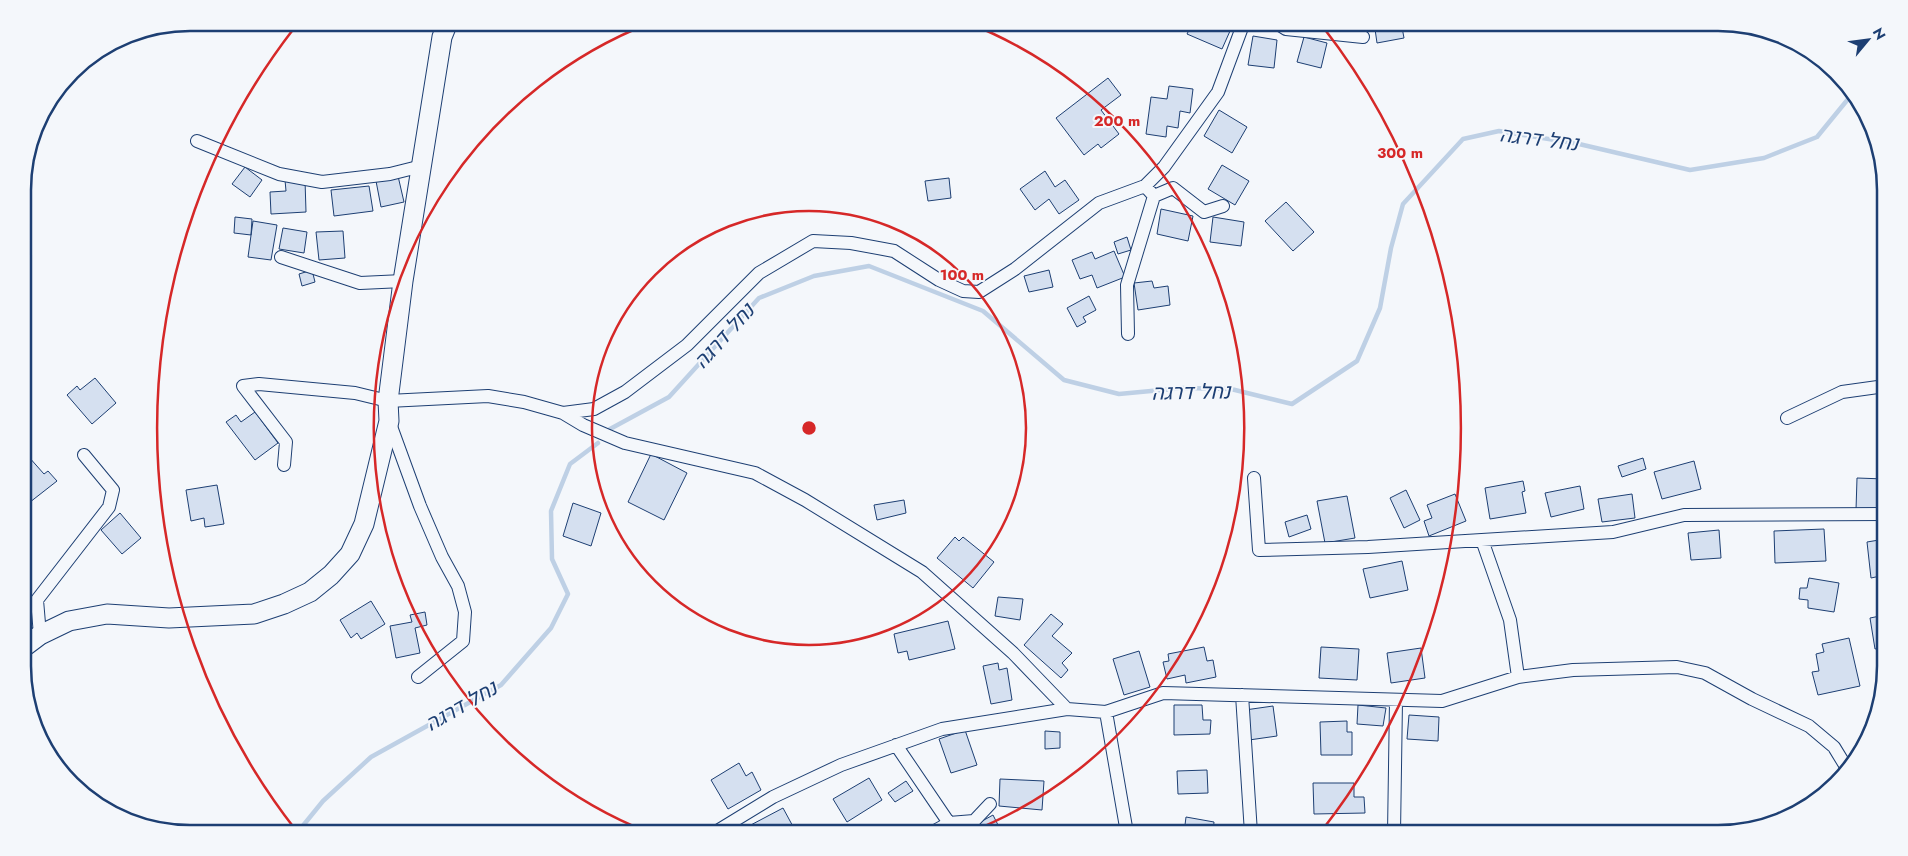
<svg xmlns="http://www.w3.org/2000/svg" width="1908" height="856" viewBox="0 0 1908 856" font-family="Jost,Heebo,sans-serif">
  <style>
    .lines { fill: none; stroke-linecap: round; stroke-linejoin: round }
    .stream { stroke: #bed0e5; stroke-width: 4.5 }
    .building { fill: #d5e0f0; stroke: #1d3f73 }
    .street-casing { stroke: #1d3f73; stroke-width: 14 }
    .secondary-casing { stroke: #1d3f73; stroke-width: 21 }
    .street { stroke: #f4f7fb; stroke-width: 12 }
    .secondary { stroke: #f4f7fb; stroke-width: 19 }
    .ring { fill: none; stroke: #d62828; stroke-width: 2.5 }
    .labels { text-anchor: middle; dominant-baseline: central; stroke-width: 4; stroke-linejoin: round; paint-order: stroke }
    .water-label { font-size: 21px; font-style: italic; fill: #1d3f73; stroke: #f4f7fb }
    .rim { fill: none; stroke: #1d3f73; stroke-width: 2.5 }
    .centre { fill: #d62828; stroke: #f4f7fb; stroke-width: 2.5 }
    .ring-label { font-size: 15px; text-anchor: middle; font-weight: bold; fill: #d62828; stroke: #f4f7fb; stroke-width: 4; stroke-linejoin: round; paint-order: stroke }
  </style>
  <rect width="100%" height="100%" fill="#f4f7fb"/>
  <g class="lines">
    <!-- stream -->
    <path class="stream" d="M610,429L669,397L759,298L814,276L869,266L983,311L1064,380L1119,394L1183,388L1231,389L1292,404L1357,361L1380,308L1391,248L1403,204L1463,139L1499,131L1579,144L1690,170L1764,158L1817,137L1853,93
      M297,833L323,801L371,757L501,685L551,628L568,594L552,559L551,511L570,464L598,443"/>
  </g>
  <!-- building -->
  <path class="building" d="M1193,22H1234L1222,49L1187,34Z
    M1374,22H1401L1404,38L1377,43Z
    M1253,36L1277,40L1274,68L1248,65Z
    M1304,37L1327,43L1321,68L1297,62Z
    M1108,78L1121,95L1101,110L1119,134L1101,148L1098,144L1084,155L1056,118Z
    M1169,86L1193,89L1190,113L1180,111L1178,128L1167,126L1166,137L1146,134L1151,97L1167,99Z
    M1219,110L1247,127L1232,153L1204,136Z
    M1222,165L1249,181L1235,205L1208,189Z
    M245,167L262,180L250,197L232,184Z
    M1045,171L1055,187L1065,180L1079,200L1059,214L1049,199L1035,210L1020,189Z
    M398,176L404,202L381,207L376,181Z
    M949,178L951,198L928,201L925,181Z
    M285,180H305L306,212L271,214L270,192L286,191Z
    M369,186L373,211L334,216L331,190Z
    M1286,202L1314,232L1293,251L1265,221Z
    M1161,209L1193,216L1188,241L1157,234Z
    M235,217L252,219L251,235L234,233Z
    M1213,217L1244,222L1241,246L1210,242Z
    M253,221L277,225L271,260L248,257Z
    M283,228L307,232L304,253L279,249Z
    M343,231L345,258L319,260L316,232Z
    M1127,237L1131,250L1118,254L1114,242Z
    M1114,251L1125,277L1097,288L1092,275L1080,279L1072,260L1092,252L1095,259Z
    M312,270L315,282L302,286L299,274Z
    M1049,270L1053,287L1029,292L1024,276Z
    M1152,281L1154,288L1168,286L1170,305L1138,310L1134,283Z
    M1089,296L1096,310L1083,317L1086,322L1077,327L1067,308Z
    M95,378L116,403L92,424L67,395L77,386L80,390Z
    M255,412L278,443L255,460L226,422L236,415L241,422Z
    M651,454L687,473L664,520L628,502Z
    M28,456L44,474L48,471L57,481L25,506L24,504L23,459Z
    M1643,458L1646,469L1622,477L1618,466Z
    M1694,461L1701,489L1662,499L1654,472Z
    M1857,478L1885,479V510H1856Z
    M1523,481L1525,491L1522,492L1526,513L1490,519L1485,488Z
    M217,485L224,524L205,527L204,518L191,521L186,490Z
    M1580,486L1584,509L1551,517L1545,493Z
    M1406,490L1420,520L1404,528L1390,498Z
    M1455,494L1466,521L1429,536L1424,521L1432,518L1427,505Z
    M1632,494L1635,518L1602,522L1598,499Z
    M1347,496L1355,538L1325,543L1317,501Z
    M904,500L906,513L877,520L874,505Z
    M573,503L601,513L591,546L563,536Z
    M120,513L141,538L122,554L101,530Z
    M1307,515L1311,529L1289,537L1285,522Z
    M1824,529L1826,561L1775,563L1774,531Z
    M1719,530L1721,558L1691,560L1688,533Z
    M955,537L959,541L963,537L994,562L973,588L937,558Z
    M1885,539V575L1871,578L1867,542Z
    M1402,561L1408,590L1370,598L1363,569Z
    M1809,578L1839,583L1834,612L1808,608V600L1799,599L1800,588H1807Z
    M998,597L1023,599L1020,620L995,616Z
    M371,601L385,624L361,639L357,633L351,638L340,620Z
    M425,612L427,625L415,628L420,653L396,658L390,626L412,622L410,615Z
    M1051,614L1063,624L1052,636L1072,653L1062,663L1068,670L1061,678L1024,645Z
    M1885,615V647L1875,649L1870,618Z
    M948,621L955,649L909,660L907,651L898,653L894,634Z
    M1849,638L1860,686L1818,695L1812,672L1819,671L1816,654L1824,652L1822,644Z
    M1204,647L1207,661L1213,660L1216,677L1186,683L1185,675L1167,679L1163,662L1169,661L1168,654Z
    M1321,647L1359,649L1357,680L1319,678Z
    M1421,648L1425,678L1391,683L1387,653Z
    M1139,651L1150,687L1124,695L1113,659Z
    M998,663L999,670L1007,668L1012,700L991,704L983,666Z
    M1174,705H1202L1203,720H1211L1210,734L1174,735Z
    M1358,705L1386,708L1383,726L1357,724Z
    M1273,706L1277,736L1249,740L1245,710Z
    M1409,715L1439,717L1438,741L1407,739Z
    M1347,721V732H1352V755H1321L1320,722Z
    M965,730L977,765L951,773L939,739Z
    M1045,731L1060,732V748L1045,749Z
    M739,763L746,776L752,772L761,790L728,809L711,780Z
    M1207,770L1208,793L1178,794L1177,771Z
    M869,778L882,800L847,822L833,799Z
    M1000,779L1044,781L1042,810L999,806Z
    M906,781L913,791L895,802L888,793Z
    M1313,783H1354V797H1364L1365,813L1314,814Z
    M783,808L796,832L751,833L747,827Z
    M993,815L1002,833H968L966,830Z
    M1186,817L1214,822L1213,833H1184Z"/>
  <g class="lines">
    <defs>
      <path id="street" d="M1275,22L1286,29L1363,37
        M197,141L279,174L322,182L390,174L422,166
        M1154,196L1173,188L1204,212L1223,206
        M281,257L360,283L403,281
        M1128,334L1127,285L1154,196L1145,186
        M563,413L583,425L625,443L755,473L805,500L922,572L1013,653L1067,709L1106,712L1163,693L1442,701L1518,677L1573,670L1677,667L1705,673L1752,699L1809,726L1834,747L1848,770
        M1787,418L1842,392L1885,386
        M389,421L420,506L442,557L458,586L465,612L463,641L418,677
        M284,465L286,442L243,386L259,384L355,393L388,401L488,396L524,402L563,413L594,409L625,392L687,345L759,273L813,241L851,243L894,251L939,280L963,291L979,292L1015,269L1099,203L1145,186L1164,167L1218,92L1244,22
        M1254,478L1259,550L1368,547L1613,532L1684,515L1885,514
        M1482,540L1510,620L1518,677
        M40,635L37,600L109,507L113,490L84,455
        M1242,695L1251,833
        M1106,712L1127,833
        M896,745L949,823
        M714,833L773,797L841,765L942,729L1067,709
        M931,833L949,823L974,821L990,804
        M1394,833L1396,701"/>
      <path id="secondary" d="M24,647L40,635L69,621L107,614L169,618L254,614L284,604L310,592L331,575L350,554L364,524L389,421L388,401L403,281L442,37L448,22"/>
    </defs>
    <!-- street casing -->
    <use href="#street" class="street-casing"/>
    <!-- secondary casing -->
    <use href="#secondary" class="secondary-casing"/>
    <!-- street -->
    <use href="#street" class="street"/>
    <!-- secondary -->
    <use href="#secondary" class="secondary"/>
  </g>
  <!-- distance rings -->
  <g class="ring">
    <circle cx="809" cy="428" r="217"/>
    <path d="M650 833A435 435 0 0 1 650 23M968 23A435 435 0 0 1 968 833"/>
    <path d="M295 829A652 652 0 0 1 295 27M1323 27A652 652 0 0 1 1323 829"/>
  </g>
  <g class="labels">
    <!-- water labels -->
    <g class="water-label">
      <text transform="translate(1539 139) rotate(7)">נחל דרגה</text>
      <text transform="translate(724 336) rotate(-48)">נחל דרגה</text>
      <text transform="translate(1191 392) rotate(-1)">נחל דרגה</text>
      <text transform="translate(461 706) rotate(-30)">נחל דרגה</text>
    </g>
  </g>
  <!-- crop -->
  <path d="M0 0H1908V856H0ZM190 31H1718A159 159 0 0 1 1877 190V666A159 159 0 0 1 1718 825H190A159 159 0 0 1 31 666V190A159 159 0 0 1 190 31Z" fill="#f4f7fb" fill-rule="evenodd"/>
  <path class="rim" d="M190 31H1718A159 159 0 0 1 1877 190V666A159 159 0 0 1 1718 825H190A159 159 0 0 1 31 666V190A159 159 0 0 1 190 31Z"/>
  <circle cx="809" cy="428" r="8" class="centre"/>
  <g class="ring-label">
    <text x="1117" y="126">200 m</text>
    <text x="1400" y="158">300 m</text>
    <text x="962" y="280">100 m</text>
  </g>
  <!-- north arrow -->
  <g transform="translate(1868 40) rotate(61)" stroke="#f4f7fb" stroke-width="4" paint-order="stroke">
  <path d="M0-4L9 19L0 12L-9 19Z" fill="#1d3f73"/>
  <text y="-8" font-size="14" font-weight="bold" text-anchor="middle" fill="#1d3f73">N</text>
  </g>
</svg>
